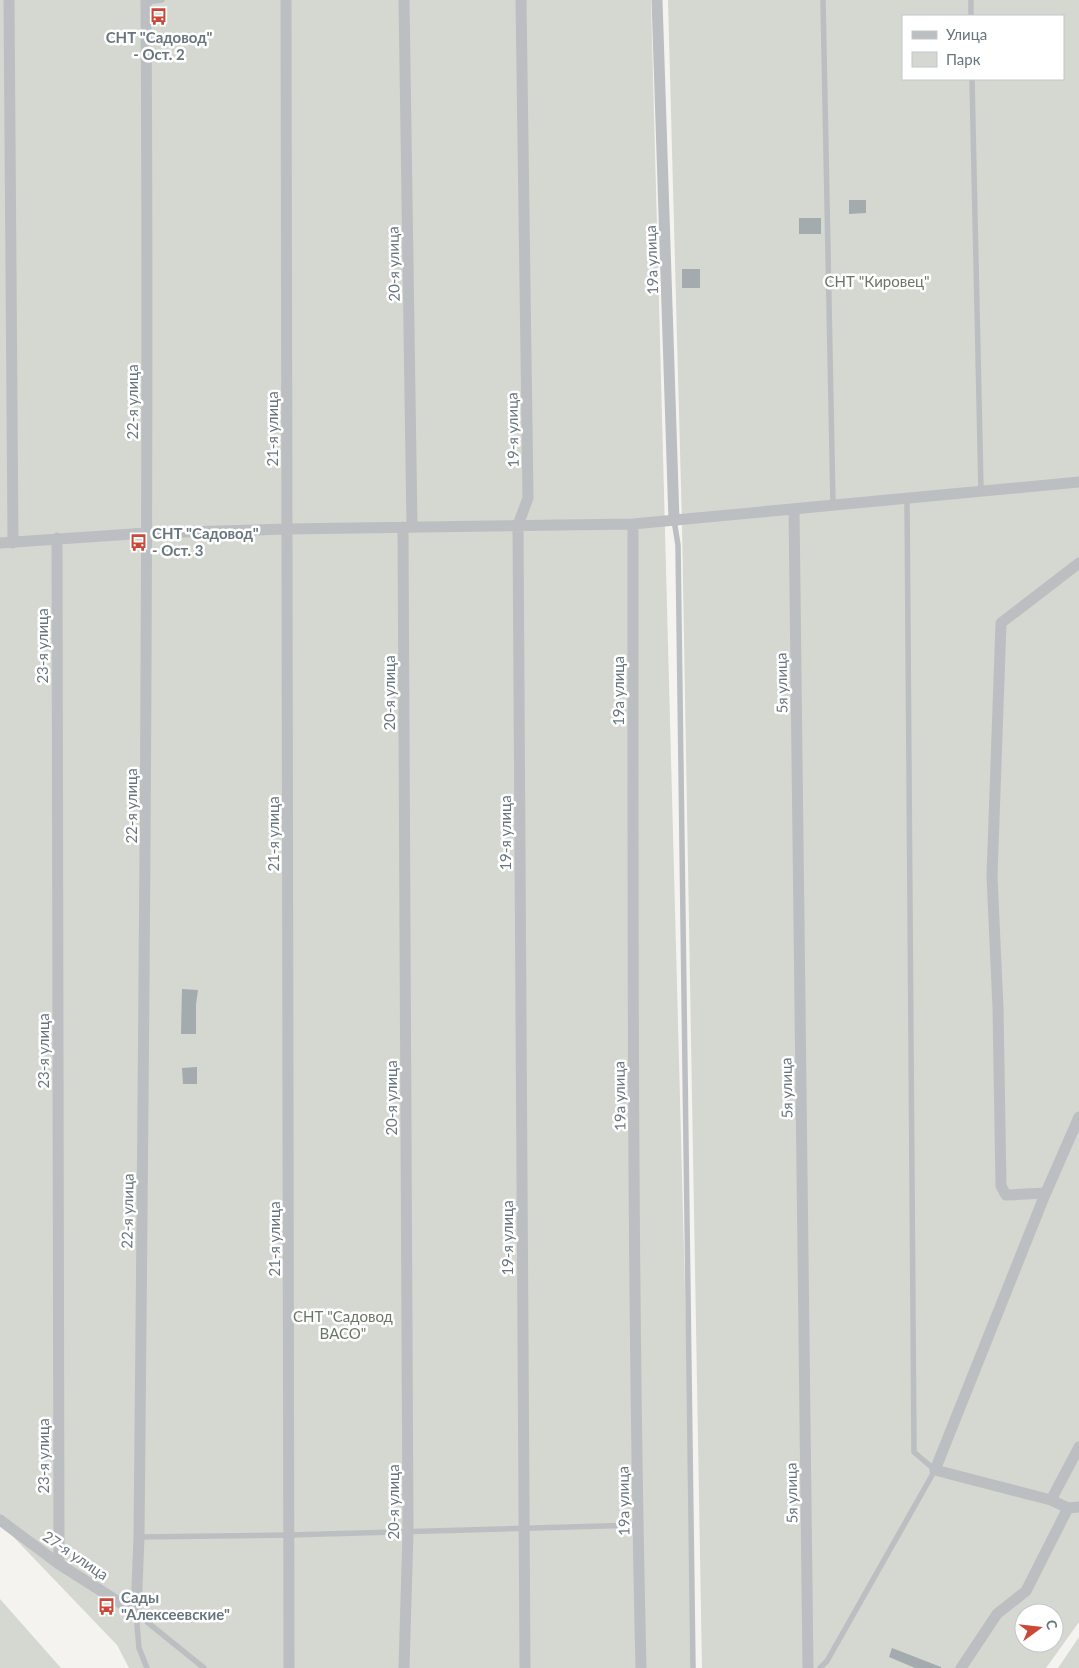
<svg xmlns="http://www.w3.org/2000/svg" width="1079" height="1668" viewBox="0 0 1079 1668" font-family="Lato,sans-serif">
  <style>
    .green { fill: #d4d8d0; fill-rule: evenodd }
    .building { fill: #a3abae }
    .lines { fill: none; stroke-linecap: round; stroke-linejoin: round }
    .lane { stroke: #bbbfc1; stroke-width: 5.5 }
    .street { stroke: #bbbfc1; stroke-width: 11 }
    .labels { text-anchor: middle; dominant-baseline: central; stroke-width: 5; stroke-linejoin: round; paint-order: stroke }
    .poi-label { font-size: 15px; font-weight: bold; fill: #67767d; stroke: #fff; text-anchor: start }
    .street-label { font-size: 15px; fill: #67767d; stroke: #fff }
    .park-label { font-size: 15px; fill: #6a7664; stroke: #fff }
  </style>
  <rect width="100%" height="100%" fill="#f4f3f0"/>
  <!-- green -->
  <path class="green" d="M0,0H651L695,1668H129L117,1645L0,1523Z
    M668,0H1079V1622L1046,1668H702L682,524ZM903,16H1063V79H903ZM1024,1613H1054V1643H1024Z
    M0,1599L61,1668H0Z
    M1079,1637V1668H1058Z"/>
  <!-- building -->
  <path class="building" d="M849,200H866V213L849,214Z
    M799,218H821V234H799Z
    M682,269H700V288H682Z
    M182,989L198,990L196,1004V1034H181Z
    M197,1067V1084H183L182,1068Z
    M892,1648L941,1667V1668H915L889,1657Z"/>
  <g class="lines">
    <!-- lane -->
    <path class="lane" d="M823,0L833,505
      M971,0V16
      M146,2L162,0
      M972,79L981,491
      M674,520L678,545L693,1668
      M139,1537L289,1535L638,1525
      M136,1613L204,1668
      M136,1613L139,1648L147,1668
      M820,1668L827,1661L935,1470L914,1452L907,498"/>
    <!-- street -->
    <path class="street" d="M9,0L13,543
      M286,0L289,1668
      M404,0L412,527
      M521,0L528,498L518,525L525,1668
      M657,0L674,520
      M794,509L808,1668
      M633,524C633,905 632,1287 641,1668
      M403,527L408,1532L404,1668
      M57,538L59,1564
      M0,543L147,533L287,529L633,524L1079,482
      M1079,1117L1044,1197L935,1470L1051,1500L1068,1508L1079,1507
      M1045,1193L1006,1195L1001,1186L998,1008L992,876L1001,623L1079,563
      M1051,1500L1079,1447
      M0,1520L59,1564L136,1613
      M136,1613L139,1537C144,1025 149,512 146,0
      M961,1668L997,1614L1026,1591L1068,1508"/>
  </g>
  <!-- icons -->
  <defs>
    <symbol id="bus-bare" viewBox="-9 -9 18 18"><path d="M-5-6H5V4H4V6H2V4H-2V6H-4V4H-5ZM-3.5-4V0h7V-4ZM-3.5 1.2v1.5H-2V1.2ZM2 1.2v1.5H3.5V1.2Z" fill="#cb4839" stroke="#fff" stroke-width="2.5" paint-order="stroke"/></symbol>
  </defs>
  <g fill-rule="evenodd">
    <use href="#bus-bare" x="146" y="4" width="25" height="25"/>
    <use href="#bus-bare" x="126" y="530" width="25" height="25"/>
    <use href="#bus-bare" x="94" y="1594" width="25" height="25"/>
  </g>
  <g class="labels">
    <!-- poi labels -->
    <g class="poi-label">
      <text x="159" y="37" text-anchor="middle">СНТ "Садовод"<tspan x="159" dy="17">- Ост. 2</tspan></text>
      <text x="152" y="533">СНТ "Садовод"<tspan x="152" dy="17">- Ост. 3</tspan></text>
      <text x="121" y="1597">Сады<tspan x="121" dy="17">"Алексеевские"</tspan></text>
    </g>
    <!-- street labels -->
    <g class="street-label">
      <text transform="translate(651 260) rotate(-92)">19а улица</text>
      <text transform="translate(393 264) rotate(-91)">20-я улица</text>
      <text transform="translate(132 402) rotate(-90)">22-я улица</text>
      <text transform="translate(272 429) rotate(-90)">21-я улица</text>
      <text transform="translate(512 430) rotate(-91)">19-я улица</text>
      <text transform="translate(42 646) rotate(-90)">23-я улица</text>
      <text transform="translate(781 683) rotate(-91)">5я улица</text>
      <text transform="translate(618 691) rotate(-90)">19а улица</text>
      <text transform="translate(389 693) rotate(-90)">20-я улица</text>
      <text transform="translate(131 806) rotate(-90)">22-я улица</text>
      <text transform="translate(505 833) rotate(-90)">19-я улица</text>
      <text transform="translate(273 834) rotate(-90)">21-я улица</text>
      <text transform="translate(43 1051) rotate(-90)">23-я улица</text>
      <text transform="translate(786 1088) rotate(-91)">5я улица</text>
      <text transform="translate(619 1096) rotate(-91)">19а улица</text>
      <text transform="translate(391 1098) rotate(-90)">20-я улица</text>
      <text transform="translate(127 1211) rotate(-89)">22-я улица</text>
      <text transform="translate(507 1238) rotate(-90)">19-я улица</text>
      <text transform="translate(274 1239) rotate(-90)">21-я улица</text>
      <text transform="translate(43 1456) rotate(-90)">23-я улица</text>
      <text transform="translate(791 1493) rotate(-91)">5я улица</text>
      <text transform="translate(623 1501) rotate(-91)">19а улица</text>
      <text transform="translate(393 1502) rotate(-90)">20-я улица</text>
      <text transform="translate(76 1555) rotate(34)">27-я улица</text>
    </g>
    <!-- park labels -->
    <g class="park-label">
      <text x="877" y="281">СНТ "Кировец"</text>
      <text x="343" y="1316">СНТ "Садовод<tspan x="343" dy="17">ВАСО"</tspan></text>
    </g>
  </g>
  <!-- legend -->
  <rect x="902" y="15" width="162" height="65" fill="#ffffff" stroke="#c2c8cb"/>
  <rect x="912" y="31" width="25" height="8" fill="#bbbfc1" stroke="#c2c8cb"/>
  <text x="946" y="40" font-size="15" fill="#67767d">Улица</text>
  <rect x="912" y="52" width="25" height="15" fill="#d4d8d0" stroke="#c2c8cb"/>
  <text x="946" y="65" font-size="15" fill="#67767d">Парк</text>
  <!-- north arrow -->
  <g transform="translate(1039 1628) rotate(75)"><circle r="24" fill="#ffffff" stroke="#c2c8cb"/>
  <path d="M0-4L9 19L0 12L-9 19Z" fill="#cb4839"/>
  <text y="-8" font-size="14" font-weight="bold" text-anchor="middle" fill="#67767d">С</text>
  </g>
</svg>
